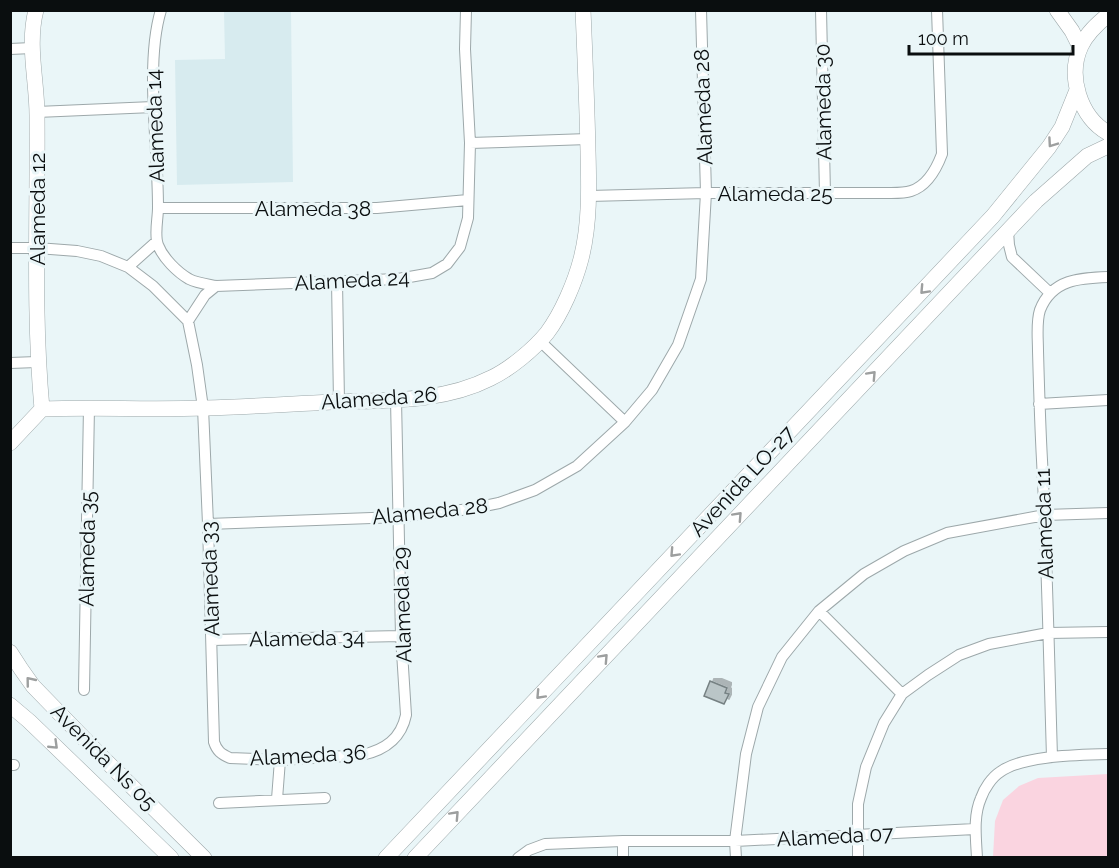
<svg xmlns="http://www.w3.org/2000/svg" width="1119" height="868" viewBox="0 0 1119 868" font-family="Raleway,sans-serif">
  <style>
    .built { fill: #d7ebef }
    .green { fill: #fad4e0 }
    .building { fill: #bac5c7; stroke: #768183; stroke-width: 1.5; filter: url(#shadow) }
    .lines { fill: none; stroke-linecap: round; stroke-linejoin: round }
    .street-casing { stroke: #9da8aa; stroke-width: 12 }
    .secondary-casing { stroke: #9da8aa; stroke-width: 16 }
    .street { stroke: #fff; stroke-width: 10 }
    .secondary { stroke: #fff; stroke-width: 15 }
    .oneway { stroke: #9d9f9f }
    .labels { text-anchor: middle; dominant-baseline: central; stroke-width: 6; stroke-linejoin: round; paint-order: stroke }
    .street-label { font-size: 21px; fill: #0a0e0f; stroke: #eaf6f8 }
  </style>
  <defs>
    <filter id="shadow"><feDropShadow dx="5" dy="-5" stdDeviation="0" flood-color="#0004"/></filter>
  </defs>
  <rect width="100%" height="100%" fill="#eaf6f8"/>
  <!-- built -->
  <path class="built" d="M224,11H291L293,182L177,185L175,60L225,59Z"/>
  <!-- green -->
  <path class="green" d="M1108,774V857H993L995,821L1003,800L1019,786L1038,778Z"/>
  <!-- building -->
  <path class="building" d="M710,681L727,688L725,693L729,694L724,704L704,696Z"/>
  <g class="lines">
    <defs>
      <path id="street" d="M161,10C154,33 153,56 153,79C153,122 158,165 158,208C158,219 154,235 158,245C163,258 177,272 189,279C197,283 206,284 216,286L398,279L432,273L447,264L460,247L468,218L470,143L465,49L466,10
        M821,10L825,194
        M10,49L32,48
        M37,112L153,107
        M470,143L588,139
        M589,196L706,193H891C897,193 905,193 911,191C927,186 936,170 942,154L937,10
        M158,208H377L468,200
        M1008,231L1009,245L1012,257L1050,293
        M10,248H37L77,251L101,256L128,267L153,286L188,321L197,365L203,408L208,524L214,742C217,751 221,754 230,758L280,760L362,755C385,750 401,739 406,715L401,636L396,400
        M128,267L156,242
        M337,281L339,402
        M188,321L205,295L216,286
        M540,341L625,422
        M10,363L37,362
        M1039,404L1108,400
        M208,524L399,517L470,509L499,503L535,490L577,466L625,422L652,390L678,345L701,279L706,193L701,10
        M819,611L902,694
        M212,640L401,636
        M84,690L89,407
        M1052,757C1049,658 1047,559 1042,460C1040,424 1039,387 1038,351C1038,338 1036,322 1040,310C1052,279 1080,278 1108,277
        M10,765H14
        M277,799L280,760
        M219,803L325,798
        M623,841V858
        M518,858L529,850L545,844L623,841H735L975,829
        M736,858L735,841L746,754L758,707L782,657L819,611L864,574L904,551L947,533L1045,515L1108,513
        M858,858V804L866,767L884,723L902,694L928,675L959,655L989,644L1048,633L1108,632
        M977,858C976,838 973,816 981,798C984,789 992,777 1000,772C1023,755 1080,755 1108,754"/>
      <path id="secondary" d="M36,10C27,45 37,81 37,115C38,213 33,311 42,409
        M1057,10L1072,31L1080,47
        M1108,15C1097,24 1087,33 1081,46C1067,76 1080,117 1108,133
        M42,409C96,407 150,410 205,408C247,407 289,404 331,402C385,400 442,403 491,378C510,369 534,349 547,333C562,313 575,282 581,259C590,224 589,187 588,151C587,104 585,57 583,10
        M10,443L42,409
        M10,652L21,669L33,686L100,755L204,858
        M10,705L29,721L171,858
        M386,858L993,216L1049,147L1062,127L1077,90
        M415,858L1036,201L1087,156L1108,146"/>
    </defs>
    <!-- street casing -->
    <use href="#street" class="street-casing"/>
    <!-- secondary casing -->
    <use href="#secondary" class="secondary-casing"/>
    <!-- street -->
    <use href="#street" class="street"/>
    <!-- secondary -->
    <use href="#secondary" class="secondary"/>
  </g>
  <!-- one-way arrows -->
  <defs><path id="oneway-chevron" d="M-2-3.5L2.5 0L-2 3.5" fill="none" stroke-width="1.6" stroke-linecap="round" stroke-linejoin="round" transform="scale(1.5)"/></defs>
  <g class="oneway">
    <use href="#oneway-chevron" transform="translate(1052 143) rotate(125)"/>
    <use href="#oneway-chevron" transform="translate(924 290) rotate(133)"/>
    <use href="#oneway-chevron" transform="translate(872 375) rotate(-47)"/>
    <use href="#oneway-chevron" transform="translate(738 516) rotate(-47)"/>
    <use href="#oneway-chevron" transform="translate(674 553) rotate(133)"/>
    <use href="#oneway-chevron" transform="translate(604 658) rotate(-47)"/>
    <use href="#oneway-chevron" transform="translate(30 681) rotate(-129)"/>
    <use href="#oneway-chevron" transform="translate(540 695) rotate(133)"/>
    <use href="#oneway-chevron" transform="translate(54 745) rotate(44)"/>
    <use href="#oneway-chevron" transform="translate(455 815) rotate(-47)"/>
  </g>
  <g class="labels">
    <!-- street labels -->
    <g class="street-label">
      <text transform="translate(823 102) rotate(-91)">Alameda 30</text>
      <text transform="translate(703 107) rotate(-92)">Alameda 28</text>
      <text transform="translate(155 126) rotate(-92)">Alameda 14</text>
      <text x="775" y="193">Alameda 25</text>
      <text x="313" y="208">Alameda 38</text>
      <text transform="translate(37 209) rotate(-90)">Alameda 12</text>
      <text transform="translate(352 280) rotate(-3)">Alameda 24</text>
      <text transform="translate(379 398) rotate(-4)">Alameda 26</text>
      <text transform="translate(742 481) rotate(-47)">Avenida LO-27</text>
      <text transform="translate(430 511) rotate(-6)">Alameda 28</text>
      <text transform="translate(1044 524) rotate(-92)">Alameda 11</text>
      <text transform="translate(87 549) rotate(-89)">Alameda 35</text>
      <text transform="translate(210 579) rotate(-92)">Alameda 33</text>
      <text transform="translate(402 605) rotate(-92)">Alameda 29</text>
      <text transform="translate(307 638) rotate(-1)">Alameda 34</text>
      <text transform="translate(308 755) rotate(-3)">Alameda 36</text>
      <text transform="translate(104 757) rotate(45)">Avenida Ns 05</text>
      <text transform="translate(835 836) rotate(-3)">Alameda 07</text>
    </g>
  </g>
  <!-- border -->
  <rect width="1119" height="868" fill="none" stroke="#0a0e0f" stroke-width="24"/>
  <!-- scale -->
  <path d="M909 45v9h164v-9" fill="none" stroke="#0a0e0f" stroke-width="3"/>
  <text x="918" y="45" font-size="18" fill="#0a0e0f" stroke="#eaf6f8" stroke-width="4.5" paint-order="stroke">100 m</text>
</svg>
